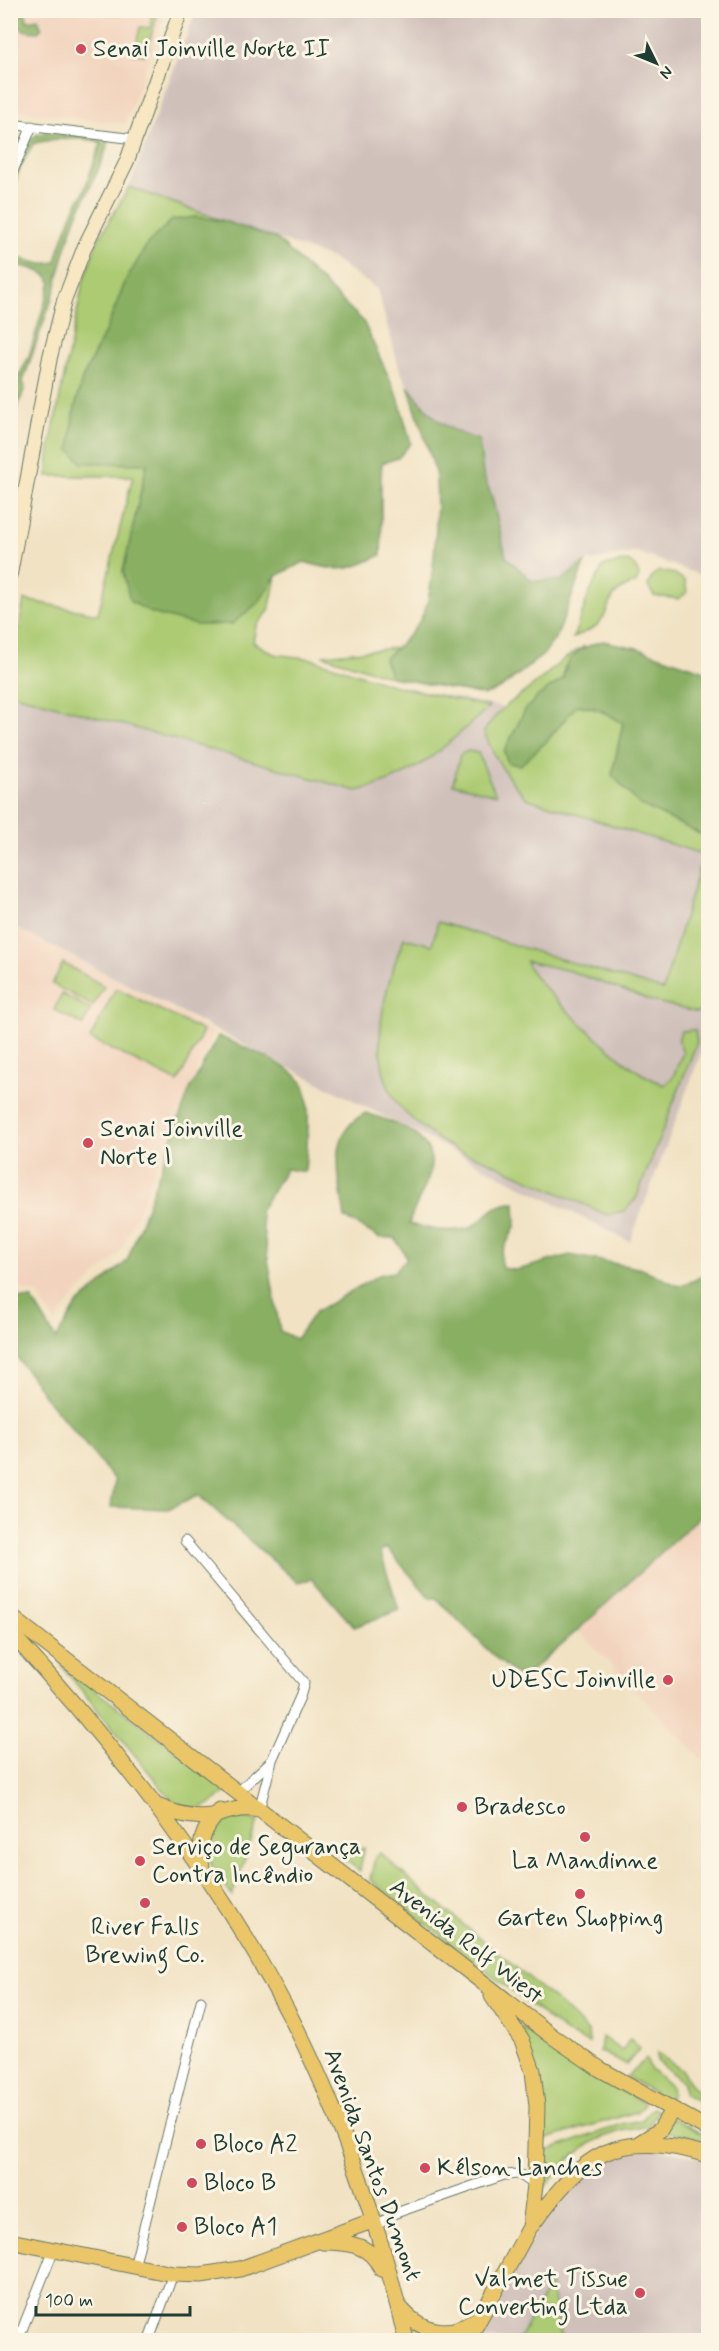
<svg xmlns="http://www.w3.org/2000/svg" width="719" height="2351" viewBox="0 0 719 2351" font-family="Mynerve,sans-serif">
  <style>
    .built { fill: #f2d4be }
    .industrial { fill: #cfc0ba }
    .green { fill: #accb72; stroke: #668453; stroke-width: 1.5 }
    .forest { fill: #89af64; stroke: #54764c; stroke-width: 1.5 }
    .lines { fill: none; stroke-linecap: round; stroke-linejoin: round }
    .minor-casing { stroke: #687766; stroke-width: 11 }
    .secondary-casing { stroke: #687766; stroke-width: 16 }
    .primary-casing { stroke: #687766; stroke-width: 17 }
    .minor { stroke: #fff; stroke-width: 9 }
    .secondary { stroke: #f7e8c3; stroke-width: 14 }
    .primary { stroke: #ebc669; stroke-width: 15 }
    .poi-dot { fill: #d1495b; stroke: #fcf5e5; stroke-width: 2 }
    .labels { text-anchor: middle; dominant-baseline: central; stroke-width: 6; stroke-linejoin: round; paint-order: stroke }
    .poi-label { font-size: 24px; fill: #1f3d34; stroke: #fcf5e5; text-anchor: start }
    .street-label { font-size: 24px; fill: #1f3d34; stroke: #fcf5e5 }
  </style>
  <rect width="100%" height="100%" fill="#fcf5e5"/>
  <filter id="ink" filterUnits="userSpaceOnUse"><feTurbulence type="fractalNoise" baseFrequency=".0167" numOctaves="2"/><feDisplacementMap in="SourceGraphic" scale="12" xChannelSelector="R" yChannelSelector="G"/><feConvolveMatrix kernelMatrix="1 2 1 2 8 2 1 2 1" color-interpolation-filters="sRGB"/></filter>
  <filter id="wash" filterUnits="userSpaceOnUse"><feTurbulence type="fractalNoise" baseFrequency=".008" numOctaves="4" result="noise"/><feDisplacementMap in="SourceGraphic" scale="24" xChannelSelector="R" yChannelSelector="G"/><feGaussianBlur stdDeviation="1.35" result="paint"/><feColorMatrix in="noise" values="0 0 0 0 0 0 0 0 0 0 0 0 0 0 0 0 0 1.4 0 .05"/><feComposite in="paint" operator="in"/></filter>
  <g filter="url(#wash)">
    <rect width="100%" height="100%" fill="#f1e2c3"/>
    <!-- built -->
    <path class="built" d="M11,11H166L125,124L11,109Z
      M10,923L213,1032L120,1253L75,1295L55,1323L38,1294L11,1288Z
      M708,1509V1766L578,1630Z"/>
    <!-- industrial -->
    <path class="industrial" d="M196,11H708V578L637,552L585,562L562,580L532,581L506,557L492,497L483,474L479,441L456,433L433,419L408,386L399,368L377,289L332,258L129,187Z
      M23,607L708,750V1034L630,1242L11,925L10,675Z
      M650,2147L708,2159V2340H479L551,2203L590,2166Z"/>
    <!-- green -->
    <path class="green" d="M152,11H159L145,55L134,54L140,27L150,28Z
      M129,187L224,221L195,217L126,280L107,328L82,379L73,416L83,463H147L123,572L152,613C217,630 236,637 276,576L269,611L256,626L253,642L274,654L312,659L392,685L489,707C445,746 418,777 357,791L11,693V673L24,600L98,614L133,476H47L51,441L83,283L97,242Z
      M628,561L635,566L639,575L636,583C601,593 615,611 595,627C589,631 580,634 573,638L589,594L603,566Z
      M659,571L675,574L685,581L687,592L679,599L654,596L648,586L653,575Z
      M585,646L564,667L563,679L538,696L504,752L520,765L545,743L577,705C595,708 608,713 623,723L612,775L639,804L708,838V856L526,798C508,779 493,756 484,732C498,707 519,698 540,680C555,667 567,655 585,646Z
      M396,648L384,659L391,677L322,655Z
      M468,751L478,753L496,795L453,784L460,755Z
      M700,865L708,867V998L698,1013L652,1001L570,971L526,961C531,983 617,1057 639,1072C647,1077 656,1081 664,1085L673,1077L683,1052L678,1041L681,1031L695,1030L697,1042L636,1199L624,1211L607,1215L481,1158C458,1153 442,1143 424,1129C411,1119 397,1106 390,1091C369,1045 386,983 404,938L432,945L438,922L663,990Z
      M63,963L104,986L93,1006L52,984Z
      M116,988L203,1031L178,1082L90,1039Z
      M62,994L91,1009L83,1025L54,1010Z
      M60,1664L228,1790C212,1804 196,1816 175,1804Z
      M242,1817L258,1821L232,1896C226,1887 218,1878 213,1868C201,1844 215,1819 242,1817Z
      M364,1848L360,1871L338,1854Z
      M380,1853L426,1894L560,2004L588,2031L589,2043L568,2034L370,1880L375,1858Z
      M522,2027L556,2051L644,2103L643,2106L636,2112L543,2140Z
      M602,2037L622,2051L630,2039L640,2048L626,2065L600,2051Z
      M657,2053L683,2071C685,2081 700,2095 708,2099V2105L684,2094L683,2082L657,2061Z
      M646,2059L650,2068L671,2087L672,2094L667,2100L626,2077Z
      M653,2108L659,2111L648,2126C637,2129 626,2129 615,2133C582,2142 562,2165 542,2191V2153L622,2124L642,2120Z
      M672,2118L708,2137V2141L683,2134L663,2132Z
      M550,2284L562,2340H518Z
      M410,2324L465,2333L461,2340H414Z"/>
    <!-- forest -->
    <path class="forest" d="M22,13L26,14L27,21L38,19L42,28L38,32C27,32 21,31 14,22Z
      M47,132L110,138C104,161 89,189 79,211C68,236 61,264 55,290L23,381L25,388L12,420L11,452V374H20L29,356L51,282C46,270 23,266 11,264V256L41,264L56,262C59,248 73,206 82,196L101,143C88,136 47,139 33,144L21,166L11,195C11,173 22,134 47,132Z
      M195,217L224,221L277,239L363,321L398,397L411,443L398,458L382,463C379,494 383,524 381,555C347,572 340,572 304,562L276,576L259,602L232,624L196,625L152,613L130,601L123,572L147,464L82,463L70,450L73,416L82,379L107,328L126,280L148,243L172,220Z
      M408,386C430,415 442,429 479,440L483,474L492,497L506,557L532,581L562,580L585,562L557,636L543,655L501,688L484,695L391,677L384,659C400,645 417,630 425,610C434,590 441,485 433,464C425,438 416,412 408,386Z
      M603,641L637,648L708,672V838L639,804L612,775L623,723L598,708L577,705L545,743L520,765L508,763L504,752L525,710L538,696L563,679C565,657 583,646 603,641Z
      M218,1036C240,1046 292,1064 303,1084C313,1102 306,1150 305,1172L286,1169L260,1211L280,1331L296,1339L315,1312L379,1275L394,1272L407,1258L395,1238H380L345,1218C340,1181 325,1132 366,1113C391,1121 435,1134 431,1168C428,1186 414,1205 409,1224C427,1228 446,1233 466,1229C486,1223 488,1203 515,1203L516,1225L501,1254L502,1268L517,1270L570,1255L643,1269L678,1286L695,1280L708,1270V1509L578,1630L521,1679L497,1659L436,1598H430L387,1548L380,1551L399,1610L354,1627L312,1579L297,1582L198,1495L168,1509L111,1507L115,1480L47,1399L11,1349V1298L32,1299L56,1339L77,1305L127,1261L190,1089Z"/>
  </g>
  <g filter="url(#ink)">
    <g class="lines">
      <defs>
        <path id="minor" d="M10,124L135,139
          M10,178L32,126
          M185,1541L304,1683L300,1697L272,1760L259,1810
          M237,1793L272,1760
          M374,2228L393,2214L504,2175L519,2174L535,2185
          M134,2267L201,2001
          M18,2340L54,2249
          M149,2340L173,2274"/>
        <path id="secondary" d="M10,574L50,357L64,301L85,246L127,161L181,10"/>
        <path id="primary" d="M10,1616L552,2036L600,2069L708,2129
          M10,1632C117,1748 217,1876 290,2016C341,2113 382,2234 406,2340
          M155,1805C173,1813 196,1820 216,1815C232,1810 242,1807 259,1810
          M202,1870C199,1843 201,1830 220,1811
          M638,2144L660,2130L672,2110
          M532,2225C586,2151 616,2129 708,2155
          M10,2241L173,2274L201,2275L240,2269L372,2221
          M323,2242C347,2242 371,2244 381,2269
          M399,2306C420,2333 452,2340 479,2317
          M468,2340L530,2227L535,2185L537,2106L533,2071L522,2040L492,1996"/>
      </defs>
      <!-- minor casing -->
      <use href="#minor" class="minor-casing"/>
      <!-- secondary casing -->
      <use href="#secondary" class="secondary-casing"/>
      <!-- primary casing -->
      <use href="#primary" class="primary-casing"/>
      <!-- minor -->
      <use href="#minor" class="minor"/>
      <!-- secondary -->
      <use href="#secondary" class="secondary"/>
      <!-- primary -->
      <use href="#primary" class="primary"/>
    </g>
  </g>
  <!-- markers -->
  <g class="poi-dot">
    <circle cx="81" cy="49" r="6"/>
    <circle cx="88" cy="1143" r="6"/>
    <circle cx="668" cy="1680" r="6"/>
    <circle cx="462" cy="1807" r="6"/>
    <circle cx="585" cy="1837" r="6"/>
    <circle cx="140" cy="1861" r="6"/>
    <circle cx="580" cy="1894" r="6"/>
    <circle cx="145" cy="1903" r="6"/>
    <circle cx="201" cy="2144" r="6"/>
    <circle cx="425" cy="2168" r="6"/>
    <circle cx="192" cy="2183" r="6"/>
    <circle cx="182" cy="2227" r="6"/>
    <circle cx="640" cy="2293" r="6"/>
  </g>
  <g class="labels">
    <!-- poi labels -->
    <g class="poi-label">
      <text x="93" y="49">Senai Joinville Norte II</text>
      <text x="100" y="1129">Senai Joinville<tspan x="100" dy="28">Norte I</tspan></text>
      <text x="656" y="1680" text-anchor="end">UDESC Joinville</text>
      <text x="474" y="1807">Bradesco</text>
      <text x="152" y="1847">Serviço de Segurança<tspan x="152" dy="28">Contra Incêndio</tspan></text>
      <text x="585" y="1861" text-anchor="middle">La Mandinne</text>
      <text x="580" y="1918" text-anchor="middle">Garten Shopping</text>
      <text x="145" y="1927" text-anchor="middle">River Falls<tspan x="145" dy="28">Brewing Co.</tspan></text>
      <text x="213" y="2144">Bloco A2</text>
      <text x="437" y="2168">Kélson Lanches</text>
      <text x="204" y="2183">Bloco B</text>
      <text x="194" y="2227">Bloco A1</text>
      <text x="628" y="2279" text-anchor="end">Valmet Tissue<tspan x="628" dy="28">Converting Ltda</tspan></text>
    </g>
    <!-- street labels -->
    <g class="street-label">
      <text transform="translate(466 1942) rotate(38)">Avenida Rolf Wiest</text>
      <text transform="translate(372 2165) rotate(70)">Avenida Santos Dumont</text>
    </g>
  </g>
  <!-- margin -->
  <rect width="719" height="2351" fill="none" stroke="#fcf5e5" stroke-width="36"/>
  <!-- north arrow -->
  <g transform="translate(656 63) rotate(133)" stroke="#fcf5e5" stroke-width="4.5" paint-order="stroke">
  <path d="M0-4.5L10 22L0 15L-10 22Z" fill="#1f3d34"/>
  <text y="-9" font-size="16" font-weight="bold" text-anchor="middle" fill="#1f3d34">N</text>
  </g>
  <!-- scale -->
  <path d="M36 2306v9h154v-9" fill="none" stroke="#1f3d34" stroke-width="3"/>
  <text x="45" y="2306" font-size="18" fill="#1f3d34" stroke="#fcf5e5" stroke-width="4.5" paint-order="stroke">100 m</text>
</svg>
